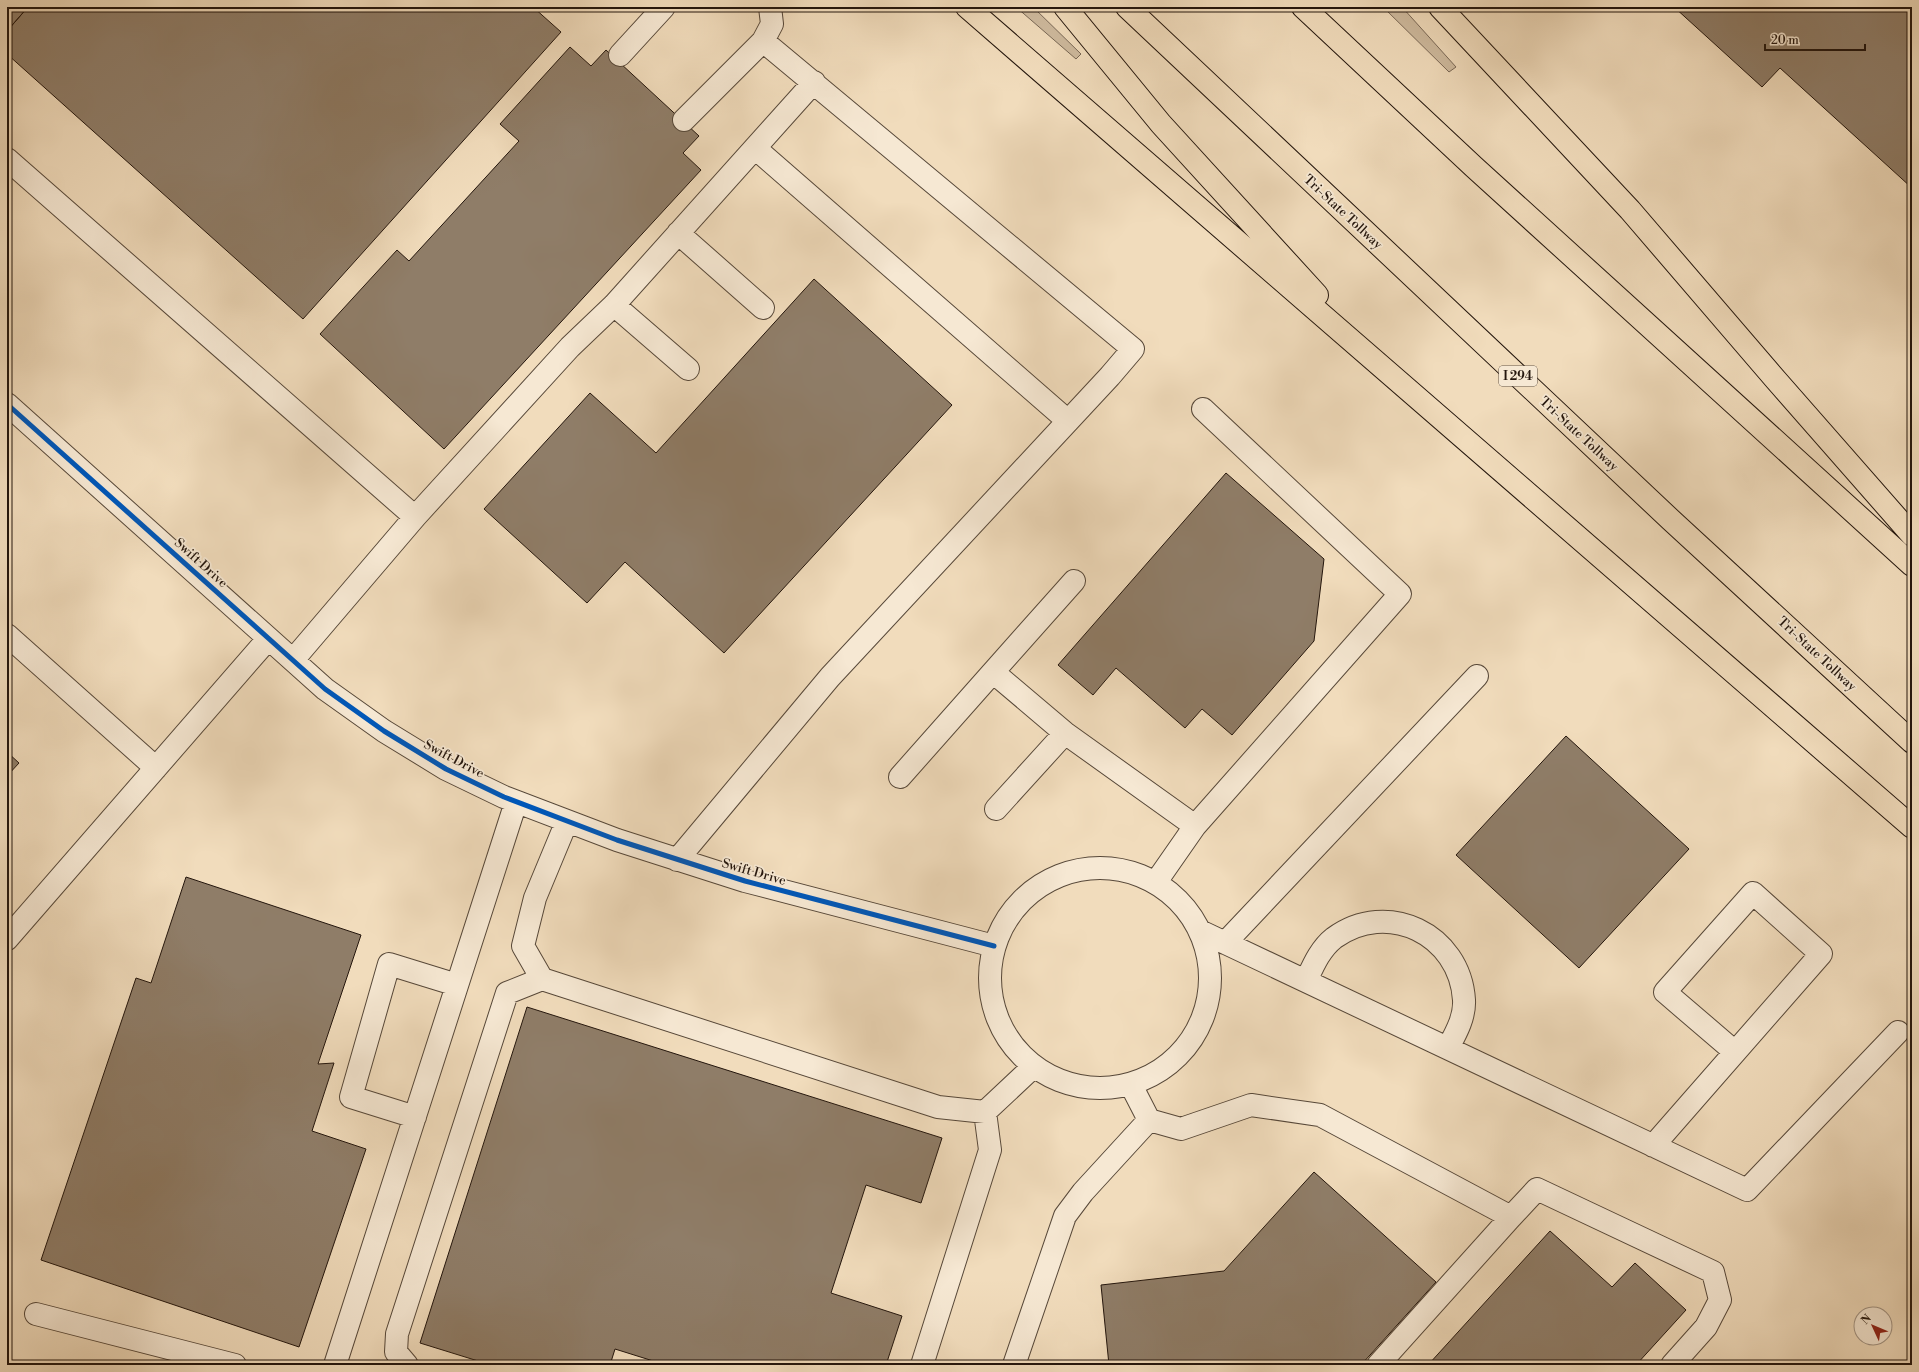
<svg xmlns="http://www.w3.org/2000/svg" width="1919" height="1372" viewBox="0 0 1919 1372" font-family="'Libre Bodoni',serif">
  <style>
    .green { fill: #ceba9e; stroke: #796856 }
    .building { fill: #8f7d68; stroke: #24160d }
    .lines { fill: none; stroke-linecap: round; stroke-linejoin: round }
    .minor-casing { stroke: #574839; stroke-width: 24 }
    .highway-casing { stroke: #24160d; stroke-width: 24 }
    .minor { stroke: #f6e8d3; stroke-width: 22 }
    .highway { stroke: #f1dcbc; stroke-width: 22 }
    .cycleway-casing { stroke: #f6e8d3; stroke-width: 8 }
    .cycleway { stroke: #0057b8; stroke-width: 5 }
    .labels { text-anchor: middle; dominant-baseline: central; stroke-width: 3.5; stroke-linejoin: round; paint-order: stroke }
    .shield { fill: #f6e8d3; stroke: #635548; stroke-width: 1 }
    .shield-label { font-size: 12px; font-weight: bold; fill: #24160d }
    .street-label { font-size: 13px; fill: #24160d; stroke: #f6e8d3 }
  </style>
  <rect width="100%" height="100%" fill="#f1dcbc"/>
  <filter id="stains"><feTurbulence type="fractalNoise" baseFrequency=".005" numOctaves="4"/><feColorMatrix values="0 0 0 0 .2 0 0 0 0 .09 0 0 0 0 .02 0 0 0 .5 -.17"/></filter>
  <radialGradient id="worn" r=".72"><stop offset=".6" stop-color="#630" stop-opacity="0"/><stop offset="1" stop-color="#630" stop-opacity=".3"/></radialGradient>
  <!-- green -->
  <path class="green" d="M1016,7H1033L1081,54L1076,59Z
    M1383,7H1402L1456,67L1449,72Z"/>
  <!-- building -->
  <path class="building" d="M7,7H28L7,31Z
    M28,7H533L561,32L303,319L7,54V31Z
    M1674,7H1912V188L1780,68L1762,87Z
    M570,47L591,66L606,50L699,136L683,153L701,170L444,449L320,334L397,250L409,261L519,141L500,124Z
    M814,279L952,405L724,653L625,562L587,603L484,509L590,393L656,453Z
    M1226,473L1324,559L1314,641L1232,735L1202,709L1185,728L1116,668L1093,695L1058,665Z
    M1566,736L1689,849L1579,968L1456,855Z
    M7,752L19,763L7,776Z
    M186,877L361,935L318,1064L334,1063L312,1131L366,1149L299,1347L41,1260L136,978L151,983Z
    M527,1007L942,1138L921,1203L866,1185L831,1293L902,1316L886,1365H666L615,1349L610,1365H491L420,1343Z
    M1314,1172L1436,1282L1361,1365H1109L1101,1285L1224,1271Z
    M1550,1231L1612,1287L1635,1263L1686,1310L1636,1365H1428Z"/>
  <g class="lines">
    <defs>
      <path id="minor" d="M620,55L664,7
        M684,120L763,41L772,24L770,7
        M755,148L1068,421
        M7,159L415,517
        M678,233L763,308
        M614,305L688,369
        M7,404L325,689L384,731L446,769L504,797L617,840L745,881L994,946
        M7,635L156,768
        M293,660L415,517L570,347L614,305L814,82
        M993,672L1074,581
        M900,777L993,672L1065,733L1195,826
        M996,809L1065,733
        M567,821L535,898L523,946L542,979L938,1107L985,1112L1033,1067
        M677,860L830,677L1110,376L1133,349L763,41
        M990 978a110 110 0 1 1 220 0a110 110 0 1 1-220 0Z
        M1156,882L1195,826L1400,594L1203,409
        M1200,931L1747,1190L1898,1032
        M7,939L268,639
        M1225,943L1477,676
        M1306,981C1313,966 1320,949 1334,938C1387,899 1460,934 1464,1000C1465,1017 1456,1033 1448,1048
        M1131,1085L1149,1120L1181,1129L1251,1105L1320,1115L1511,1217L1378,1365
        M415,1117L351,1097L389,964L457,985
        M1653,1146L1821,954L1753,893L1665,992L1735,1052
        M1511,1217L1537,1189L1713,1272L1720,1300L1706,1327L1672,1365
        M36,1314L235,1365
        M335,1365L516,802
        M407,1365L396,1352L397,1334L507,993L542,979
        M922,1365L990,1150L985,1112
        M1014,1365L1065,1216L1083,1192L1149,1120"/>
      <path id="highway" d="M967,7L1912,827
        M1065,7L1161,124L1317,295
        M1127,7L1671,520L1912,742
        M1303,7L1474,167L1912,565
        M1440,7L1630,210L1776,380L1912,535"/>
    </defs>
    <!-- minor casing -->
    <use href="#minor" class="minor-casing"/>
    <!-- highway casing -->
    <use href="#highway" class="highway-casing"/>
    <!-- minor -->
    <use href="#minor" class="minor"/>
    <!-- highway -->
    <use href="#highway" class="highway"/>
    <defs>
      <path id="cycleway" d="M7,404L325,689L384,731L446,769L504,797L617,840L745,881L994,946"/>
    </defs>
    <!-- cycleway casing -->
    <use href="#cycleway" class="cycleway-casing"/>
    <!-- cycleway -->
    <use href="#cycleway" class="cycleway"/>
  </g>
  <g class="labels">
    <!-- shield labels -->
    <rect class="shield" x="1499" y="366" width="38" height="20" rx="3"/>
    <g class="shield-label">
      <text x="1518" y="376">I 294</text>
    </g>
    <!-- street labels -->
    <g class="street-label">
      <text transform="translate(1343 212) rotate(43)">Tri-State Tollway</text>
      <text transform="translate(1579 434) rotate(43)">Tri-State Tollway</text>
      <text transform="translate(201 563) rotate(42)">Swift Drive</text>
      <text transform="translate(1817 654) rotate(43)">Tri-State Tollway</text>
      <text transform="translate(454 759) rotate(28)">Swift Drive</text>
      <text transform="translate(754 872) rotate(16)">Swift Drive</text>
    </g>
  </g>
  <!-- margin -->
  <rect width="1919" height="1372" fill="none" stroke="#f1dcbc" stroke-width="24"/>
  <rect x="8" y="8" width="1903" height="1356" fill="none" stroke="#24160d" stroke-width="2"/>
  <rect x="12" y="12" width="1895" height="1348" fill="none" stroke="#24160d"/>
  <!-- north arrow -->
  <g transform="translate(1873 1326) rotate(314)"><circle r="19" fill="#f6e8d3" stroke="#a29484"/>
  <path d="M0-3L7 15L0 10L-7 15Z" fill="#8f2418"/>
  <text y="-6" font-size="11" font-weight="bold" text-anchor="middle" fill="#24160d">N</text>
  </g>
  <!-- scale -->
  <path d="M1765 44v6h100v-6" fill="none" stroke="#24160d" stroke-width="2"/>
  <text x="1771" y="44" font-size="12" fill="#24160d" stroke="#f6e8d3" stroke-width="3" paint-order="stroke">20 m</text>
  <rect width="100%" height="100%" filter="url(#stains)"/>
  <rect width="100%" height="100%" fill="url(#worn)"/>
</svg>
